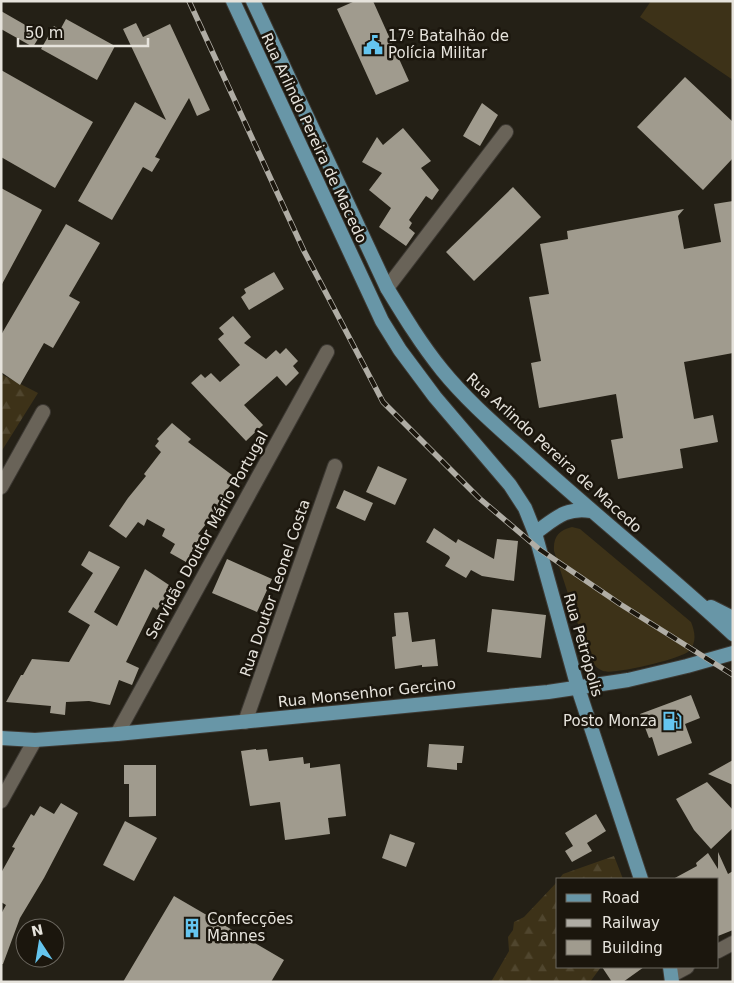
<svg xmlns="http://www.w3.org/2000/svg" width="734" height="983" viewBox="0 0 734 983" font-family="'DejaVu Sans',sans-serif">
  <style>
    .grass { fill: #3d3218 }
    .forest { fill: url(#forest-firs) }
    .building { fill: #a09b8e }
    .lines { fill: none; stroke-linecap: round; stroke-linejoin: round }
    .minor-casing { stroke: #3d3933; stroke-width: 16 }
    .primary-casing { stroke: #3d3933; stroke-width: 16 }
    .minor { stroke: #696358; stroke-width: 14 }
    .primary { stroke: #6896a7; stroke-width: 14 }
    .rail-casing { stroke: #b0ada5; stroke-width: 5.5 }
    .rail { stroke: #1b160d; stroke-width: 4; stroke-dasharray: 11; stroke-linecap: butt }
    .labels { text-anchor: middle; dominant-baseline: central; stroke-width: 5; stroke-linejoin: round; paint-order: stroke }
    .poi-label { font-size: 15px; fill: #e6e3dc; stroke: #1b160d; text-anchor: start }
    .street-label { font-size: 15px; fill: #e6e3dc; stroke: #1b160d }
  </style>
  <defs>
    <pattern id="forest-firs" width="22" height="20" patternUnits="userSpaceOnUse" patternTransform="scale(1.25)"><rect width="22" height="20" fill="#3d3218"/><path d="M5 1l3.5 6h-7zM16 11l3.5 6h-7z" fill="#50462e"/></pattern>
  </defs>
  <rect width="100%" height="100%" fill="#242016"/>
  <!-- grass -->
  <path class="grass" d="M651,1H733V80L640,17Z
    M572,527L580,529L691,622C695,632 697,642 689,651C681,659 613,675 603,671C596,668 593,663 589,658L554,551C553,537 559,530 572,527Z"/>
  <!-- forest -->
  <path class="forest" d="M1,374L38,393L1,452Z
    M614,856L623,879H559L563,874Z
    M558,881V967H601L590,982H491L509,951L508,937L513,930L514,922L524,917Z"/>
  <!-- building -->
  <path class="building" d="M355,1H373L409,81L376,95L337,9Z
    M1,11L41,34L33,47L1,29Z
    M66,19L115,46L97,80L41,49L54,26L60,30Z
    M136,23L143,37L170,24L210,110L197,116L189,98L155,157L160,159L152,172L143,167L112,220L78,201L135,102L166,120L123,29Z
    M1,70L93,122L55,188L1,157Z
    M685,77L733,122V158L703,190L637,127Z
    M482,103L498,115L480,146L463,136Z
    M403,128L431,161L421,168L439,190L432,200L426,196L409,220L412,223L409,228L415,233L406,246L379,227L391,208L369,190L382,173L362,162L377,137L383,145Z
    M513,187L541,217L474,281L446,252Z
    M1,188L42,210L1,286Z
    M733,201V353L684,362L694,419L713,415L718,442L680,449L683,468L618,479L611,440L623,438L616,394L539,408L531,363L541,361L529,297L549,294L540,244L568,239L567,231L684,209L678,216L684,249L721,242L714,204Z
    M66,224L100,243L69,296L80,302L53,348L44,343L20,385L1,372V335Z
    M274,272L284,289L249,310L241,297L246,293L244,289Z
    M233,316L251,337L244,343L266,359L276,350L280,354L286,348L298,361L293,366L299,373L286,386L277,376L244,405L263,425L246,441L191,383L201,374L205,378L211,373L220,382L240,365L218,339L224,334L219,328Z
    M172,423L191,439L188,442L236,478L226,491L230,494L198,534L202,536L186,562L170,553L175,544L162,536L165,529L147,519L144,526L138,522L126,538L109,526L128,498L146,476L144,474L161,452L155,446L159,441L157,439Z
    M378,466L407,479L395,505L366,492Z
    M344,490L373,503L365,521L336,508Z
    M434,528L456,543L458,539L494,559L497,539L518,541L514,581L482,576L471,570L466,578L445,566L450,558L449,556L426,542Z
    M89,551L120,567L94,612L117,626L145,569L172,587L157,610L153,607L126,662L139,668L132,685L119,680L110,705L89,701L66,702L65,715L50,713L51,706L6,702L21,675H23L32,659L69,662L90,625L68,612L93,573L81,565Z
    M227,559L272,579L257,612L212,593Z
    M492,609L546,615L541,658L487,652Z
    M408,612L412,642L435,639L438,666L422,667V665L395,669L392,637L396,636L394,613Z
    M691,695L700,718L685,724L692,743L658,756L652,737L649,738L640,714Z
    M429,744L464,746L462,763H457V770L427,767Z
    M256,749V750L267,749L269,761L303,757L304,764L310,763V768L340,764L346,816L328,818L330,834L285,840L280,802L250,806L241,751Z
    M733,760V785L708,774Z
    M124,765H156V816L129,817V784H124Z
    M707,782L733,810V828L711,849L694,830L676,799Z
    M61,803L78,813L44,878L20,918L3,964H1V914L6,905L1,902V873L15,848L12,847L31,814L34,816L40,806L54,814Z
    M596,814L606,831L587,843L592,851L572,862L565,851L573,846L565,833Z
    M125,821L157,838L134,881L103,865Z
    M390,834L415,843L406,867L382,858Z
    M718,852L728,874L733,871V930L718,936V879H673L697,866L696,863L708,853L718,869Z
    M174,896L284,960L271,982H123Z
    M602,967H644L623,982H612Z"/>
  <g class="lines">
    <defs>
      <path id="minor" d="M387,288L506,132
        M1,487L43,412
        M245,722L335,466
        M117,734L327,352
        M1,801L35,740
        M718,951L733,943
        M672,975L687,967"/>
      <path id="primary" d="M233,1L382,321L400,350L435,397L510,485L525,508L535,533L578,688L641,879
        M253,1L387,288C404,316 421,344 442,370C468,402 500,429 531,457C597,517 667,573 733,634
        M535,533C555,519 565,507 591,511
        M711,607L733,618
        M1,738L35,740L117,734L548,692L628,680L687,666L733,653
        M670,967L672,982"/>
    </defs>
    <!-- minor casing -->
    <use href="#minor" class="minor-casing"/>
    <!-- primary casing -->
    <use href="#primary" class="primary-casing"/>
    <!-- minor -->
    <use href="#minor" class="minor"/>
    <!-- primary -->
    <use href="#primary" class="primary"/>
    <defs>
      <path id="rail" d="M189,1L304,251L383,402L479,498L539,549L620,604L733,675"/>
    </defs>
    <!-- rail casing -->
    <use href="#rail" class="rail-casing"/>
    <!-- rail -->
    <use href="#rail" class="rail"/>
  </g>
  <!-- icons -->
  <defs>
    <symbol id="civic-bare" viewBox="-9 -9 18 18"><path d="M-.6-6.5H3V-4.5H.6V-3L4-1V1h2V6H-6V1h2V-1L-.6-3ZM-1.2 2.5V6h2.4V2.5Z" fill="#65c5ef" stroke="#1b160d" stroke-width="2.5" paint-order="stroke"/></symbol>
    <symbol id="fuel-bare" viewBox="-9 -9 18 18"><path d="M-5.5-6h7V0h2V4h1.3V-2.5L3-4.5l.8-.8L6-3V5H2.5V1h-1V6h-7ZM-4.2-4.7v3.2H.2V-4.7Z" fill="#65c5ef" stroke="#1b160d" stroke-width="2.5" paint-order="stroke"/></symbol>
    <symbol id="building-bare" viewBox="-9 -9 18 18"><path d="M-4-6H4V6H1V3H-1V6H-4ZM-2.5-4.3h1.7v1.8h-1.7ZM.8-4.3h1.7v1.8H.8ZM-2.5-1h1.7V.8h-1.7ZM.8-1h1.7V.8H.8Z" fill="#65c5ef" stroke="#1b160d" stroke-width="2.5" paint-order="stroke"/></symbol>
  </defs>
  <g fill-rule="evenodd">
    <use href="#civic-bare" x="359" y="31" width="28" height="28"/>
    <use href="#fuel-bare" x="658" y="707" width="28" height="28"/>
    <use href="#building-bare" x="178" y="914" width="28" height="28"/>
  </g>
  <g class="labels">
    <!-- poi labels -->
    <g class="poi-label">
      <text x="388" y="36">17º Batalhão de<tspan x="388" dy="17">Polícia Militar</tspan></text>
      <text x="657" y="721" text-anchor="end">Posto Monza</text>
      <text x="207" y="919">Confecções<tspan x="207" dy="17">Mannes</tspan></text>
    </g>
    <!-- street labels -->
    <g class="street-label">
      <text transform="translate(314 138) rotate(65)">Rua Arlindo Pereira de Macedo</text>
      <text transform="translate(554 453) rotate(42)">Rua Arlindo Pereira de Macedo</text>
      <text transform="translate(207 535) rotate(-61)">Servidão Doutor Mário Portugal</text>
      <text transform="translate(275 588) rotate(-71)">Rua Doutor Leonel Costa</text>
      <text transform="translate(583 645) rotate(74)">Rua Petrópolis</text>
      <text transform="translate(367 693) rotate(-6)">Rua Monsenhor Gercino</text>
    </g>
  </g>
  <!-- border -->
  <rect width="734" height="983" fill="none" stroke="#e6e3dc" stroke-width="5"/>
  <!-- legend -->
  <rect x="556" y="878" width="162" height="90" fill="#1b160d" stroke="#6c6860"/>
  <rect x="566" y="894" width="25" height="8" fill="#6896a7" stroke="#6c6860"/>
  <text x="602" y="903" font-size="15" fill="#e6e3dc">Road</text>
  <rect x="566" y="919" width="25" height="8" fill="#b0ada5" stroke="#6c6860"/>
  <text x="602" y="928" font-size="15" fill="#e6e3dc">Railway</text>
  <rect x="566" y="940" width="25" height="15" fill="#a09b8e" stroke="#6c6860"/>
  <text x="602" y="953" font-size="15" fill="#e6e3dc">Building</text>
  <!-- north arrow -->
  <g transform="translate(40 943) rotate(348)"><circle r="24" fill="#1b160d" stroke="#6c6860"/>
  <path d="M0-4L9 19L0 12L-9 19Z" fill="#65c5ef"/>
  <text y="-8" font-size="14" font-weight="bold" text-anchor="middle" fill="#e6e3dc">N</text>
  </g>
  <!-- scale -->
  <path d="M18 38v8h130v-8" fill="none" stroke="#e6e3dc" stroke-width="2.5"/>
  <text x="25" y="38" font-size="15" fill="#e6e3dc" stroke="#1b160d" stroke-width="4" paint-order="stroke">50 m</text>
</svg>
